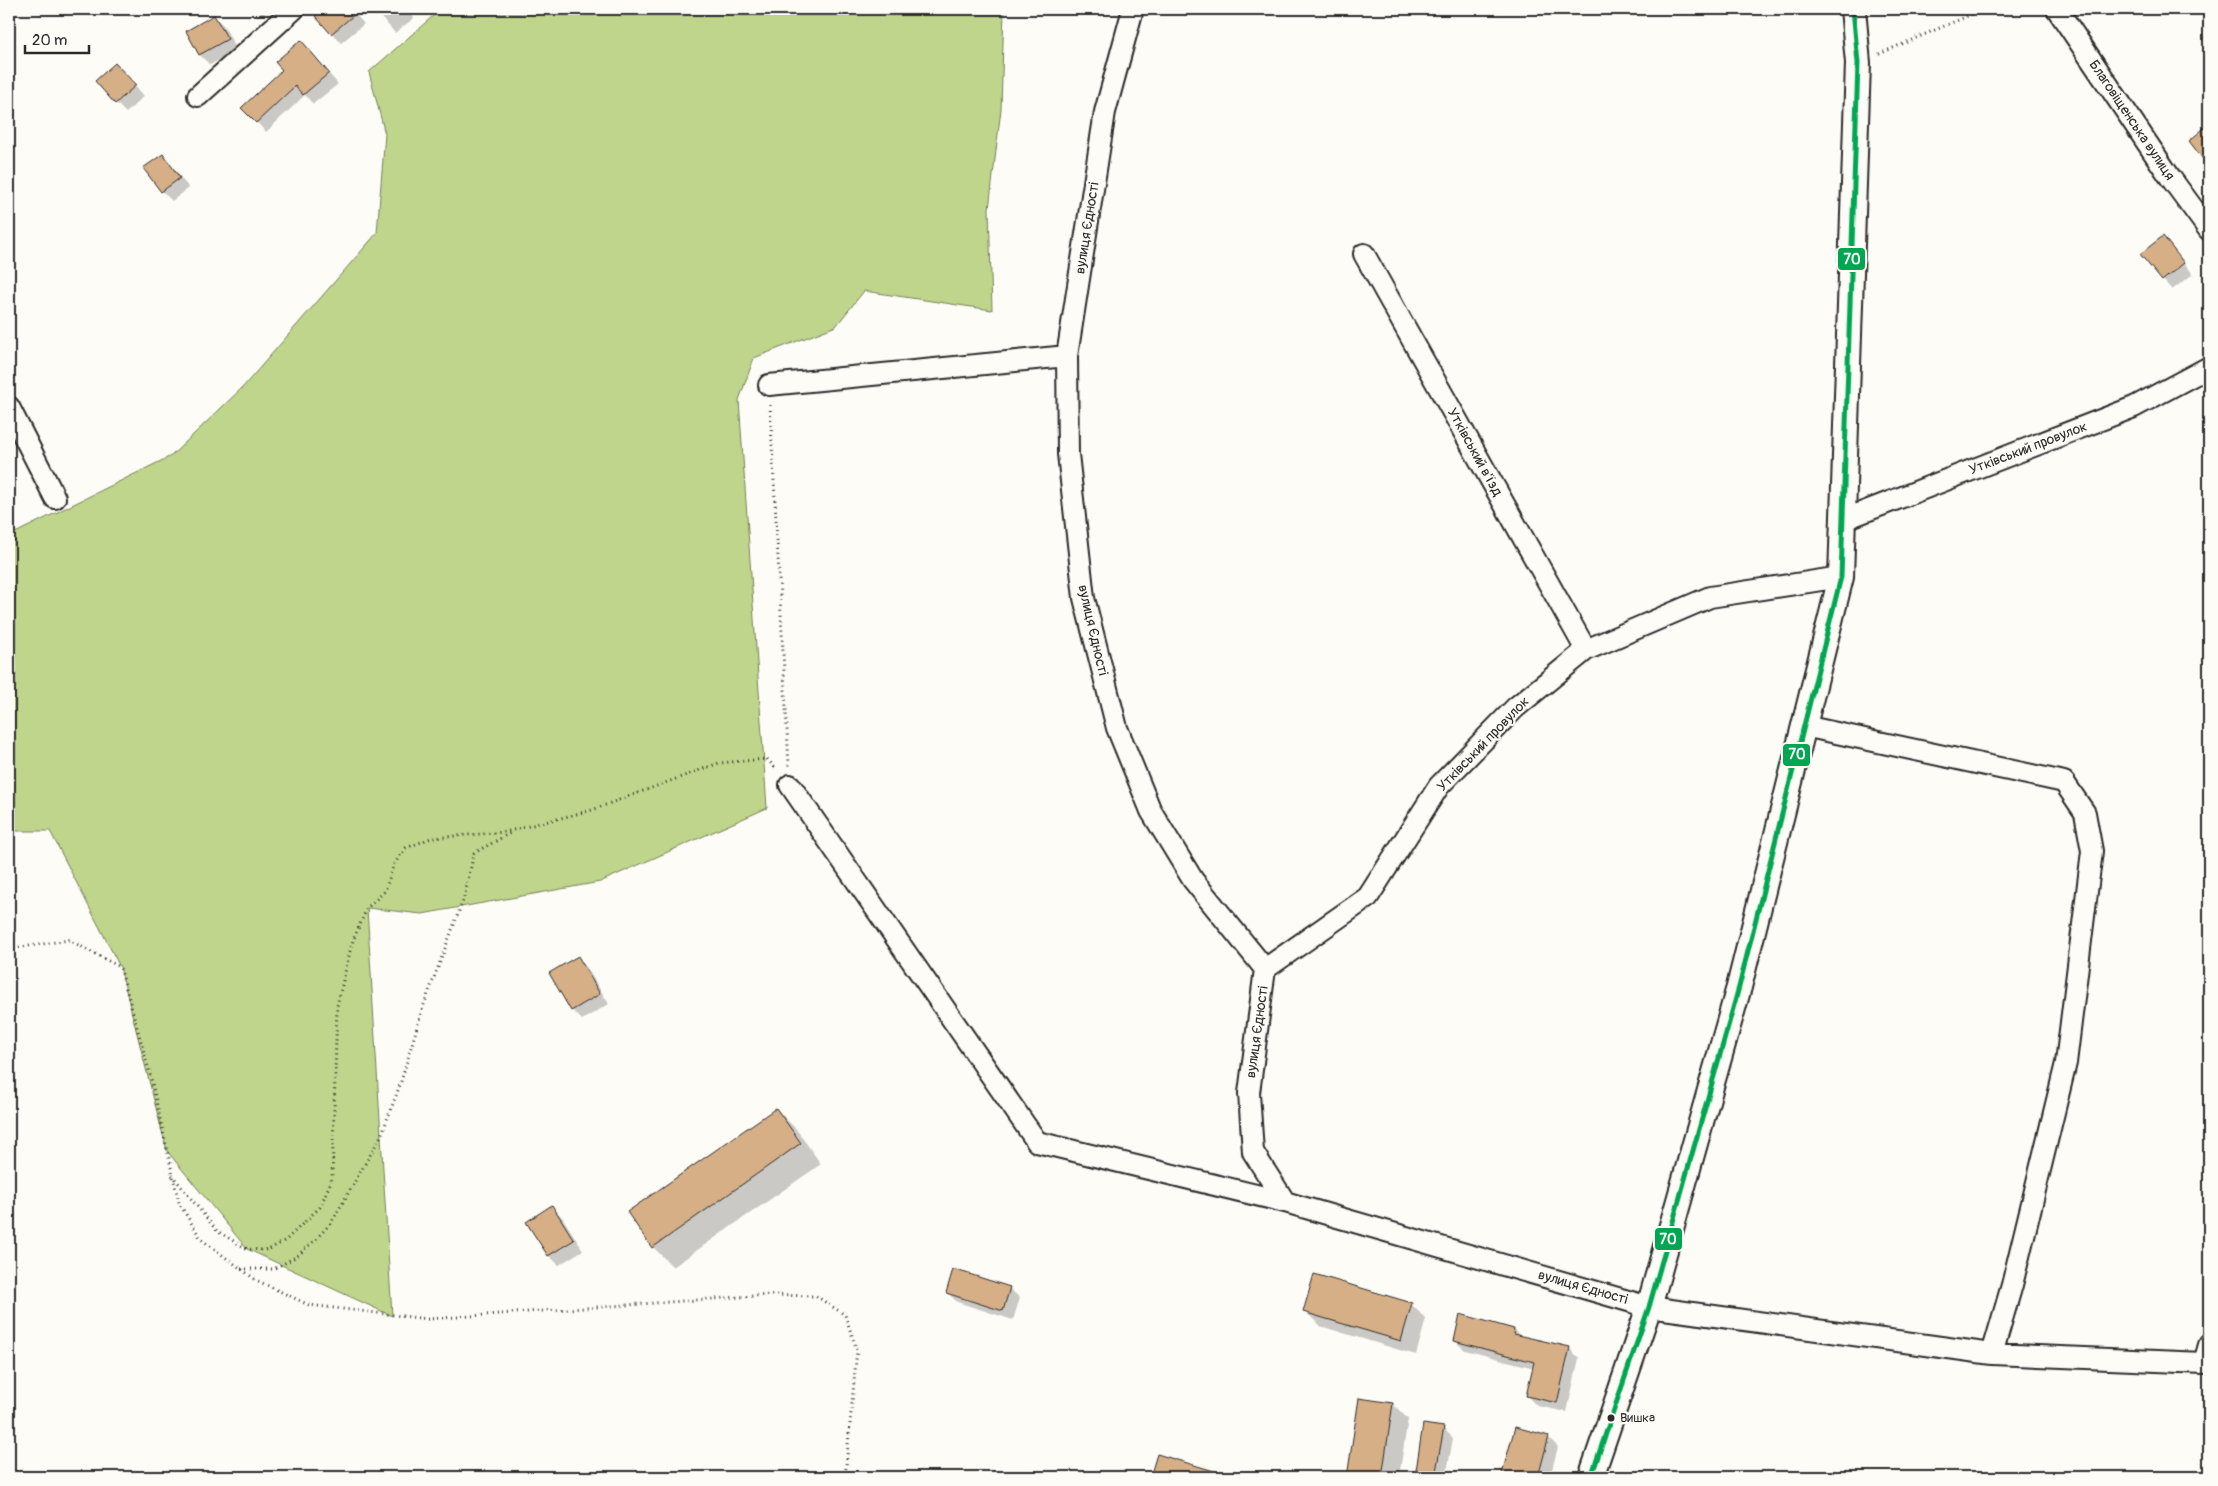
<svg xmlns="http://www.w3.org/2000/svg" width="2218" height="1486" viewBox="0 0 2218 1486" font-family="Pangolin,sans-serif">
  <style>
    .green { fill: #bfd58b; stroke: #75805b }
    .shadow { fill: #0003 }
    .building { fill: #d6af87; stroke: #2b2b2b }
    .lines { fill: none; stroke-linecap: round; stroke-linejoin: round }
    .minor-casing { stroke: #2b2b2b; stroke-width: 24 }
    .tertiary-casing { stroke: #2b2b2b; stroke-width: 28 }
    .path { stroke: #2b2b2b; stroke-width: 3; stroke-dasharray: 1 4; stroke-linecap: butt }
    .minor { stroke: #fdfcf7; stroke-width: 20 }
    .tertiary { stroke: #fdfcf7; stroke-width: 24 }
    .bus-1-casing { stroke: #fdfcf7; stroke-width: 9 }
    .bus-1 { stroke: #00a651; stroke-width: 5 }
    .bus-dot { fill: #2b2b2b; stroke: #fdfcf7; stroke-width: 2 }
    .labels { text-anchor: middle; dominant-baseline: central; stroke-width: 4.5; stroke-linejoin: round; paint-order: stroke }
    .bus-label { font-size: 13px; fill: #2b2b2b; stroke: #fdfcf7; text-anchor: start }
    .street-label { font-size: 14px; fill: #2b2b2b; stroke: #fdfcf7 }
    .line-badge { stroke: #fdfcf7; stroke-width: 2 }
    .badge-label { font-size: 14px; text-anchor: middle; font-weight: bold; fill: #fff }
  </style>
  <rect width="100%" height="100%" fill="#fdfcf7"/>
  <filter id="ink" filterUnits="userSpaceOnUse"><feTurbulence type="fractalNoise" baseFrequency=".02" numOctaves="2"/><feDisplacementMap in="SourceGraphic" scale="10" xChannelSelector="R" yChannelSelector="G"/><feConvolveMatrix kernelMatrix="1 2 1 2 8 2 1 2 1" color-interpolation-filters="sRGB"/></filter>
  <g filter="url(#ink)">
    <!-- green -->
    <path class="green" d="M441,9H1004L1001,109L989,209L992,310L864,291L836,326L754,358L739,400L767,808L600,882L422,914L367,908L392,1316L247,1249L167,1151L120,967L50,831H9V536L171,456L243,387L377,233L385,134L369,72Z"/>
    <!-- shadow -->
    <path class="shadow" d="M256,9H272L262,15Z
      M326,9H351L364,24L341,43L317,16Z
      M374,9H407L414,18L395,33Z
      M214,16L224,26L237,50L210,65L200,55L188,31Z
      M301,42L338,84L313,104L305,95L266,132L243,108L284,70Z
      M125,74L144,96L126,113L116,103Z
      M162,155L189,188L172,201L162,191Z
      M2163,237L2193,274L2172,290L2163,280Z
      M578,958L587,968L609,1004L582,1020L572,1010Z
      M776,1109L796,1129L821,1164L673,1267L653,1247L629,1212Z
      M552,1207L562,1217L583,1250L559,1265L549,1256L528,1222Z
      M954,1271L1010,1289L1020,1298L1013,1320L957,1302L947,1292Z
      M1411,1304L1426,1319L1416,1355L1320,1326L1305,1311Z
      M1514,1330L1521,1337L1569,1348L1579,1358L1567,1412L1537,1406L1527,1396L1534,1368L1465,1350L1455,1341Z
      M1360,1399L1393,1404L1408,1419L1399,1477H1349Z
      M1424,1425L1443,1428L1453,1438L1446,1477H1416Z
      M1516,1428L1548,1437L1558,1447L1550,1477H1503Z
      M1158,1455L1195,1466L1206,1477H1151Z"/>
    <!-- building -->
    <path class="building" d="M324,9H361L331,34L315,16Z
      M214,15L228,39L199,55L186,31Z
      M301,40L329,73L303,95L295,86L256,123L241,108L282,70L275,62Z
      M115,63L136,85L115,104L95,81Z
      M2209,124V167L2189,141Z
      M163,154L180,178L161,192L143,168Z
      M2163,236L2184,263L2162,281L2140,254Z
      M578,956L600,994L571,1011L549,973Z
      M776,1108L801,1143L652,1248L627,1212Z
      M552,1205L574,1240L548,1256L526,1222Z
      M953,1269L1010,1287L1003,1311L946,1293Z
      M1314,1274L1412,1303L1401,1341L1303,1312Z
      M1460,1314L1514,1329L1513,1334L1570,1347L1557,1403L1526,1396L1534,1362L1454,1341Z
      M1359,1398L1393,1403L1382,1477H1347Z
      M1423,1424L1444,1427L1435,1477H1415Z
      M1515,1427L1549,1436L1538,1477H1501Z
      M1157,1454L1221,1473V1477H1150Z"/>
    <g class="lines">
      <defs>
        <path id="minor" d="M1133,9L1105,112L1067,356L1068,454L1084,598L1117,728L1151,811L1193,880L1265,969L1249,1093L1253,1152L1285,1202
          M2057,9L2170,177L2209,230
          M198,96L294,9
          M1364,254L1586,650
          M769,385L1067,356
          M9,407L55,498
          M1843,520L2134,407L2209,367
          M1804,726L2064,782L2085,813L2092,851L2066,1063L2012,1285L1992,1354
          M790,785L1037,1142L1285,1202L1649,1307L1992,1354L2204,1363L2209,1345
          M1265,969L1368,897L1439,786L1515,708L1586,650L1710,597L1841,577"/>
        <path id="tertiary" d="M1591,1477L1649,1307L1739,987L1841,577L1858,63L1853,9"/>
      </defs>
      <!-- minor casing -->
      <use href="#minor" class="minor-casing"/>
      <!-- tertiary casing -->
      <use href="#tertiary" class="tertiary-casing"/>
      <!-- path -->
      <path class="path" d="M1879,54L1984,9
        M770,405L789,766
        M9,949L69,940L120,967L150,1074L179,1203L201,1239L256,1280L309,1305L428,1319L768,1295L816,1296L845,1315L857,1350L845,1477
        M172,1175L217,1231L247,1249L268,1250L286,1240L320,1207L332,1179L337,1006L352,943L367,908L385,891L394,864L406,848L431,838L505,832L592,810L719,763L767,759L777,770
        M241,1269H274L297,1256L316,1239L331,1223L381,1136L400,1085L422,1010L464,898L474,853L512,832"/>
      <!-- minor -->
      <use href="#minor" class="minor"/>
      <!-- tertiary -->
      <use href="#tertiary" class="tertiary"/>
      <defs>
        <path id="bus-1" d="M1591,1477L1649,1307L1739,987L1841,577L1858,63L1853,9"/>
      </defs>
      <!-- bus-1 casing -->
      <use href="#bus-1" class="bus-1-casing"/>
      <!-- bus-1 -->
      <use href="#bus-1" class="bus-1"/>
    </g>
  </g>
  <!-- markers -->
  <circle class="bus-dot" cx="1611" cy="1418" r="4.5"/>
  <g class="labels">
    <!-- bus labels -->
    <g class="bus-label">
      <text x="1620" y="1418">Вишка</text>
    </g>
    <!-- street labels -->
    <g class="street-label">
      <text transform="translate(2132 120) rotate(56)">Благовіщенська вулиця</text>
      <text transform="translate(1087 228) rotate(-81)">вулиця Єдності</text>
      <text transform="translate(2028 448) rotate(-21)">Утківський провулок</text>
      <text transform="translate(1475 452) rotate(61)">Утківський в'їзд</text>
      <text transform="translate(1093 630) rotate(77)">вулиця Єдності</text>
      <text transform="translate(1483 744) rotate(-46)">Утківський провулок</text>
      <text transform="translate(1257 1032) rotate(-82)">вулиця Єдності</text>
      <text transform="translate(1583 1287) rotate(16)">вулиця Єдності</text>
    </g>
  </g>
  <g class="line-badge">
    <rect x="1837" y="247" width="29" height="24" rx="5" fill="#00a651"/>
    <rect x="1782" y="743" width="29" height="24" rx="5" fill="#00a651"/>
    <rect x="1654" y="1227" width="29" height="24" rx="5" fill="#00a651"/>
  </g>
  <g class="badge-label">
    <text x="1852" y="264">70</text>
    <text x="1797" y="759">70</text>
    <text x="1668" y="1244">70</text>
  </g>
  <!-- margin -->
  <rect width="2218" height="1486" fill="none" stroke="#fdfcf7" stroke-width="30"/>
  <rect x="15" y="15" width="2188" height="1456" fill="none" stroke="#2b2b2b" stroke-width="2" filter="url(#ink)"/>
  <!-- scale -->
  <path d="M25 45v8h64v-8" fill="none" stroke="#2b2b2b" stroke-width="2.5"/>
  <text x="32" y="45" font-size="15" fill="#2b2b2b" stroke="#fdfcf7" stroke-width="4" paint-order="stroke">20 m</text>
</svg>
